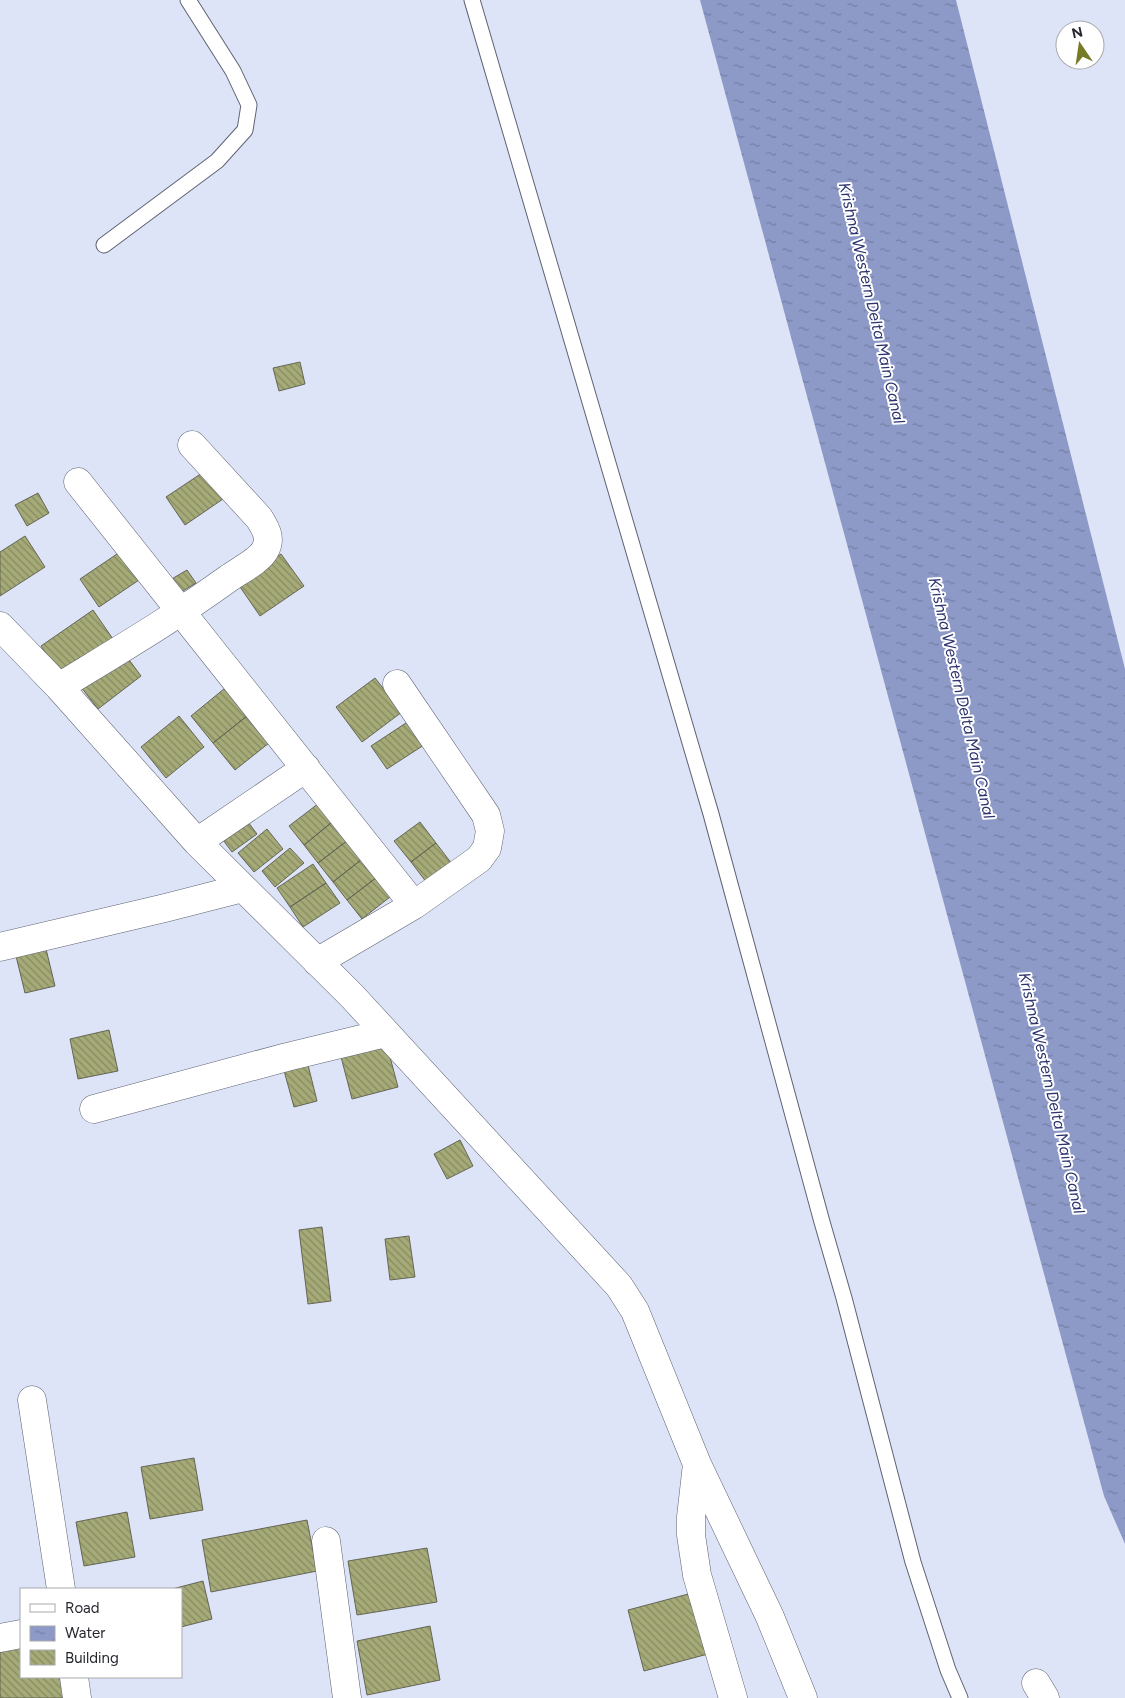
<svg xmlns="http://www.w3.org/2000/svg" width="1125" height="1698" viewBox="0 0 1125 1698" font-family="Figtree,sans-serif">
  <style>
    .water { fill: url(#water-ripples) }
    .building { fill: url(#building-back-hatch); stroke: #646655 }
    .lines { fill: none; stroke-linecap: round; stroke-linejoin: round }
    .service-casing { stroke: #5e6273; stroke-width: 17 }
    .minor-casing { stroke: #5e6273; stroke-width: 29 }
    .service { stroke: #fff; stroke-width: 15 }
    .minor { stroke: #fff; stroke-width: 28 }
    .labels { text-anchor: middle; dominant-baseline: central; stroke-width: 4; stroke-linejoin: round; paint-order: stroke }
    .water-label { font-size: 16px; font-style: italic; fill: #2b346e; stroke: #fff }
  </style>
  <defs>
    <pattern id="water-ripples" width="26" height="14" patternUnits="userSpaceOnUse" patternTransform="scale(1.25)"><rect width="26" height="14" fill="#8d9ac8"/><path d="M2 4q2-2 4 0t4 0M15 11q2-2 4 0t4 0" fill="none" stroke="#737ea3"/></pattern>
    <pattern id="building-back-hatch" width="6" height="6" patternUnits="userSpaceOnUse" patternTransform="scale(1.25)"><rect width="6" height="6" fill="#a5aa77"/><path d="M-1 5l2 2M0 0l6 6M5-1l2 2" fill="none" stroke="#868a62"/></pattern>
  </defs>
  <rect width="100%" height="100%" fill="#dee4f7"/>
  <!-- water -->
  <path class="water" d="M700,0H956L1125,669V1544L1104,1496Z"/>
  <!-- building -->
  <path class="building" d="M300,362L305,384L279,391L273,368Z
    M205,471L223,499L185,525L166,497Z
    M38,493L49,513L27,526L15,505Z
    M25,536L45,567L0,596V552Z
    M120,552L139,580L99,607L80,579Z
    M281,554L304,586L260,616L238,584Z
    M187,570L196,583L178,594L170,580Z
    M93,610L115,642L62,677L41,646Z
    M124,653L141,676L98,709L81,687Z
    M375,678L402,712L362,742L336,707Z
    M230,684L252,712L213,743L191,716Z
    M252,712L274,739L235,770L213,743Z
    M179,716L204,747L166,778L141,747Z
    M412,719L427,743L387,769L371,746Z
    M323,800L337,818L304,845L289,826Z
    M245,818L257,834L232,852L220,836Z
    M337,818L352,837L318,863L304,845Z
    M420,822L436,843L411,862L394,841Z
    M267,829L283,849L254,872L238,853Z
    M352,837L366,856L333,882L318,863Z
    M436,843L452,864L427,883L411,862Z
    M290,848L304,863L275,887L262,871Z
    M366,856L381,874L347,900L333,882Z
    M313,864L326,883L290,907L277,888Z
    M381,874L395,893L362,919L347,900Z
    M326,883L340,903L303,927L290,907Z
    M46,949L55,986L25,993L16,956Z
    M109,1030L118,1071L78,1079L70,1039Z
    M386,1042L398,1087L352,1099L340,1053Z
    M307,1061L317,1101L294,1107L283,1067Z
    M460,1140L473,1166L447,1179L434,1154Z
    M322,1227L331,1301L308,1304L299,1230Z
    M409,1236L415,1277L390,1280L385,1239Z
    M194,1458L203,1510L150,1519L141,1467Z
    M127,1512L135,1557L84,1566L76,1522Z
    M307,1520L317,1571L211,1592L202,1540Z
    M427,1548L437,1602L357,1615L348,1561Z
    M203,1581L212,1619L181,1627V1589H172Z
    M692,1593L708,1654L644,1671L628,1610Z
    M430,1626L440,1680L367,1695L357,1641Z
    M21,1646V1677H64L67,1698H0V1649Z"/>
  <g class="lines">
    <defs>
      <path id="service" d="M472,0L711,814L822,1222L844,1298L913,1562L948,1670L960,1698
        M104,245L217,161L245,130L249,105L233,71L188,0"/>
      <path id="minor" d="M78,482L414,905
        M0,626L59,687L197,842L352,996L619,1286L635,1311L697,1464L770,1617L803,1698
        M59,687C116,652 174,618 229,578C239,571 260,560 265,550C272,538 265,528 259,518L192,445
        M197,842L306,768
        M0,947L165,908L243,888
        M317,962L414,905L479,859L487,848L490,831L486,815L397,684
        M94,1109L287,1057L386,1033
        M32,1400L61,1589
        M697,1464L691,1517V1535L697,1575L733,1698
        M326,1541L347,1698
        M0,1638L21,1634
        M74,1677L77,1698
        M1036,1683L1045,1698"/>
    </defs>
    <!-- service casing -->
    <use href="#service" class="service-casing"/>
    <!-- minor casing -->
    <use href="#minor" class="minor-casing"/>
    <!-- service -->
    <use href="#service" class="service"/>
    <!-- minor -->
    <use href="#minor" class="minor"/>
  </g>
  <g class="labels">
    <!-- water labels -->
    <g class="water-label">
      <text transform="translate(872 303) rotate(77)">Krishna Western Delta Main Canal</text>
      <text transform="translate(962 698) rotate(77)">Krishna Western Delta Main Canal</text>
      <text transform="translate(1052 1093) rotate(77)">Krishna Western Delta Main Canal</text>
    </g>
  </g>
  <!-- legend -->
  <rect x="20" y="1588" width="162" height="90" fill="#ffffff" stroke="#a8a9ab"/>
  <rect x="30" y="1604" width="25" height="8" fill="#ffffff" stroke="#a8a9ab"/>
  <text x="65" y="1613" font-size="15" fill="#25272e">Road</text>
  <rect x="30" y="1626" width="25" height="15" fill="url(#water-ripples)" stroke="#a8a9ab"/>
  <text x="65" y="1638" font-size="15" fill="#25272e">Water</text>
  <rect x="30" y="1650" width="25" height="15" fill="url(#building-back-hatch)" stroke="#a8a9ab"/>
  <text x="65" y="1663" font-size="15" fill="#25272e">Building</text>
  <!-- north arrow -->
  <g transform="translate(1080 45) rotate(347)"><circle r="24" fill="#ffffff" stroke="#a8a9ab"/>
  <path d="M0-4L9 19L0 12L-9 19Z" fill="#767b25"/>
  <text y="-8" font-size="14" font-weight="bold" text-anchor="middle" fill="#25272e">N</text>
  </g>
</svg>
